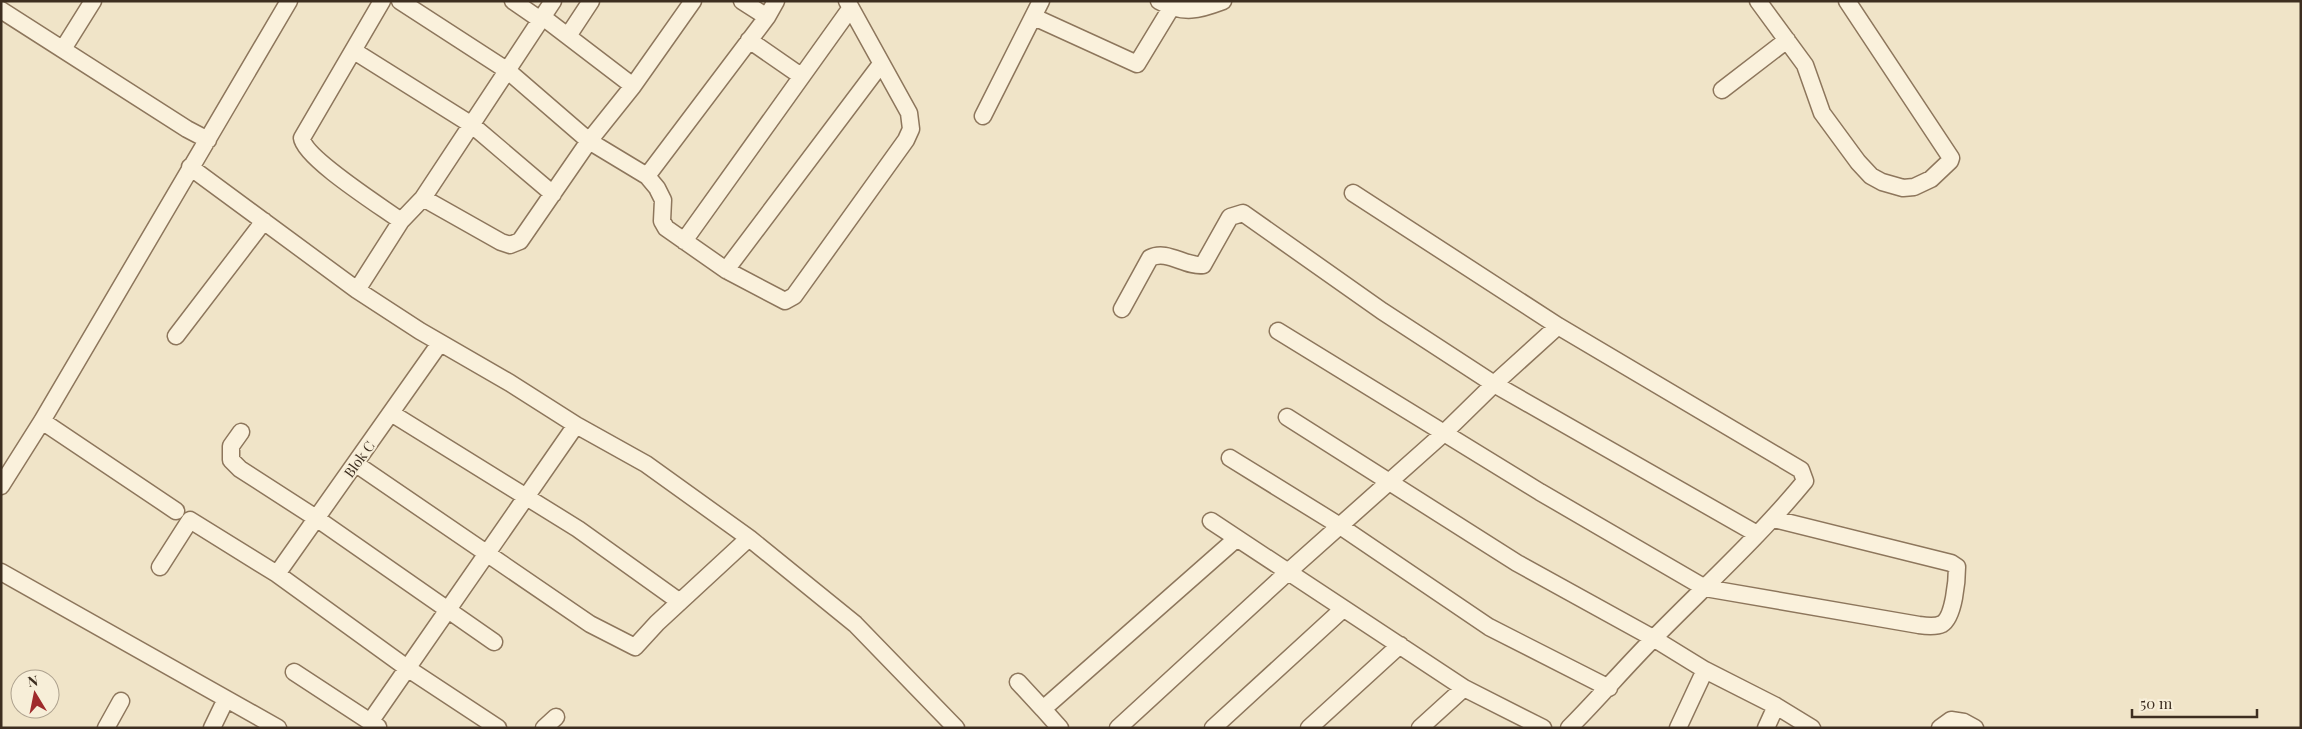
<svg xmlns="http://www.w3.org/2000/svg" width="2302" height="729" viewBox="0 0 2302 729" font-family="'Playfair Display',serif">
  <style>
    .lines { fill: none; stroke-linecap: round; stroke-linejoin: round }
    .street-casing { stroke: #8d765c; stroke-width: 19 }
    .street { stroke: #faf1dc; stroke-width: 16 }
    .labels { text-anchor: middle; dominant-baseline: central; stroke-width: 4; stroke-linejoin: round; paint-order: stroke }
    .street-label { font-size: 14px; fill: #3d2e20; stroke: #f7eed8 }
  </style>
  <rect width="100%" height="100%" fill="#f0e4c8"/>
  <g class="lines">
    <defs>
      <path id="street" d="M382,1L302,138C304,158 382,207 401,221
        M400,1L508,71L589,141L647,176L657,188L663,200L662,221L666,228L726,270L785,301L794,296L906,140L911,129L909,113L847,1
        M513,1L542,21
        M742,1L767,17
        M1159,1C1184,15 1199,10 1223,1
        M1758,1L1805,65L1822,113L1858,162L1871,176L1882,182L1903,188L1914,187L1931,179L1950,161L1951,158L1847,1
        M1,10L187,129L208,140
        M1034,17L1137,64L1171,8
        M544,18L633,86
        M568,36L591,1
        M749,40L801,76
        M63,49L93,1
        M354,51L472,125L553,194
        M1722,90L1787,40
        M983,116L1041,1
        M190,167L357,290L420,331L510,383L576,425L646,464L749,538L855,624L956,728
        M647,176L767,17L776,1
        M1353,193L1558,326L1801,470L1805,481C1759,537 1705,586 1655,637C1625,667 1599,698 1569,728
        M423,198L501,242L510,245L520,241L589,141L633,86L693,1
        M684,241L850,9
        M726,270L881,64
        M357,290L401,221L423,198L553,1
        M1122,309L1150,258C1167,249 1185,267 1203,265L1230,217L1243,213L1382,311L1494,384L1757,534
        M1278,331L1540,492L1705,588L1919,625C1926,626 1936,627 1942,624C1954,617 1957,580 1957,567L1951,563L1774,519
        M176,336L264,221
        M391,413L578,529L680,602
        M1287,417L1517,563L1653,638L1705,670L1776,706L1812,728
        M42,421L176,511
        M241,432L231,446V460L240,469L316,518L494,642
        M1230,458L1340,526L1489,627L1609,688
        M356,464L590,624L635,647L657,623L749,538
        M1,486L42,421L289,1
        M1211,521L1464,688L1543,728
        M160,567L190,520L277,574L407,668L498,728
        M1,572L278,728
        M277,574L440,343
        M294,672L378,727
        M1018,682L1043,709
        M370,722L576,425
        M106,728L121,701
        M212,728L226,699
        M544,728L556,717
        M1060,728L1043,709L1236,539
        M1118,728L1289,571L1444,433L1494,384L1558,326
        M1213,728L1343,609
        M1309,728L1400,645
        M1420,728L1464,688
        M1678,728L1705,670
        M1766,728L1776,706
        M1940,728L1951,720L1964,722L1975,728"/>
    </defs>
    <!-- street casing -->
    <use href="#street" class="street-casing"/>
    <!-- street -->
    <use href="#street" class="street"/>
  </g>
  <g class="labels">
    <!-- street labels -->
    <g class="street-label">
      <text transform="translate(359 459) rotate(-54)">Blok C</text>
    </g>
  </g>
  <!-- border -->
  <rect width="2302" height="729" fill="none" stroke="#3d2e20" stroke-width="5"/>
  <!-- north arrow -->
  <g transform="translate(35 694) rotate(350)"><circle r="24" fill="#f7eed8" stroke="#ada18e"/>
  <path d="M0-4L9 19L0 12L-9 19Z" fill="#9e2a2b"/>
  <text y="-8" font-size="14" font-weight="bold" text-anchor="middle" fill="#3d2e20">N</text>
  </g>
  <!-- scale -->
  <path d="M2132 709v8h125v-8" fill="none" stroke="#3d2e20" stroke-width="2.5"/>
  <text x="2140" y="709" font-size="15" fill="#3d2e20" stroke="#f7eed8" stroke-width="4" paint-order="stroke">50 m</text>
</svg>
